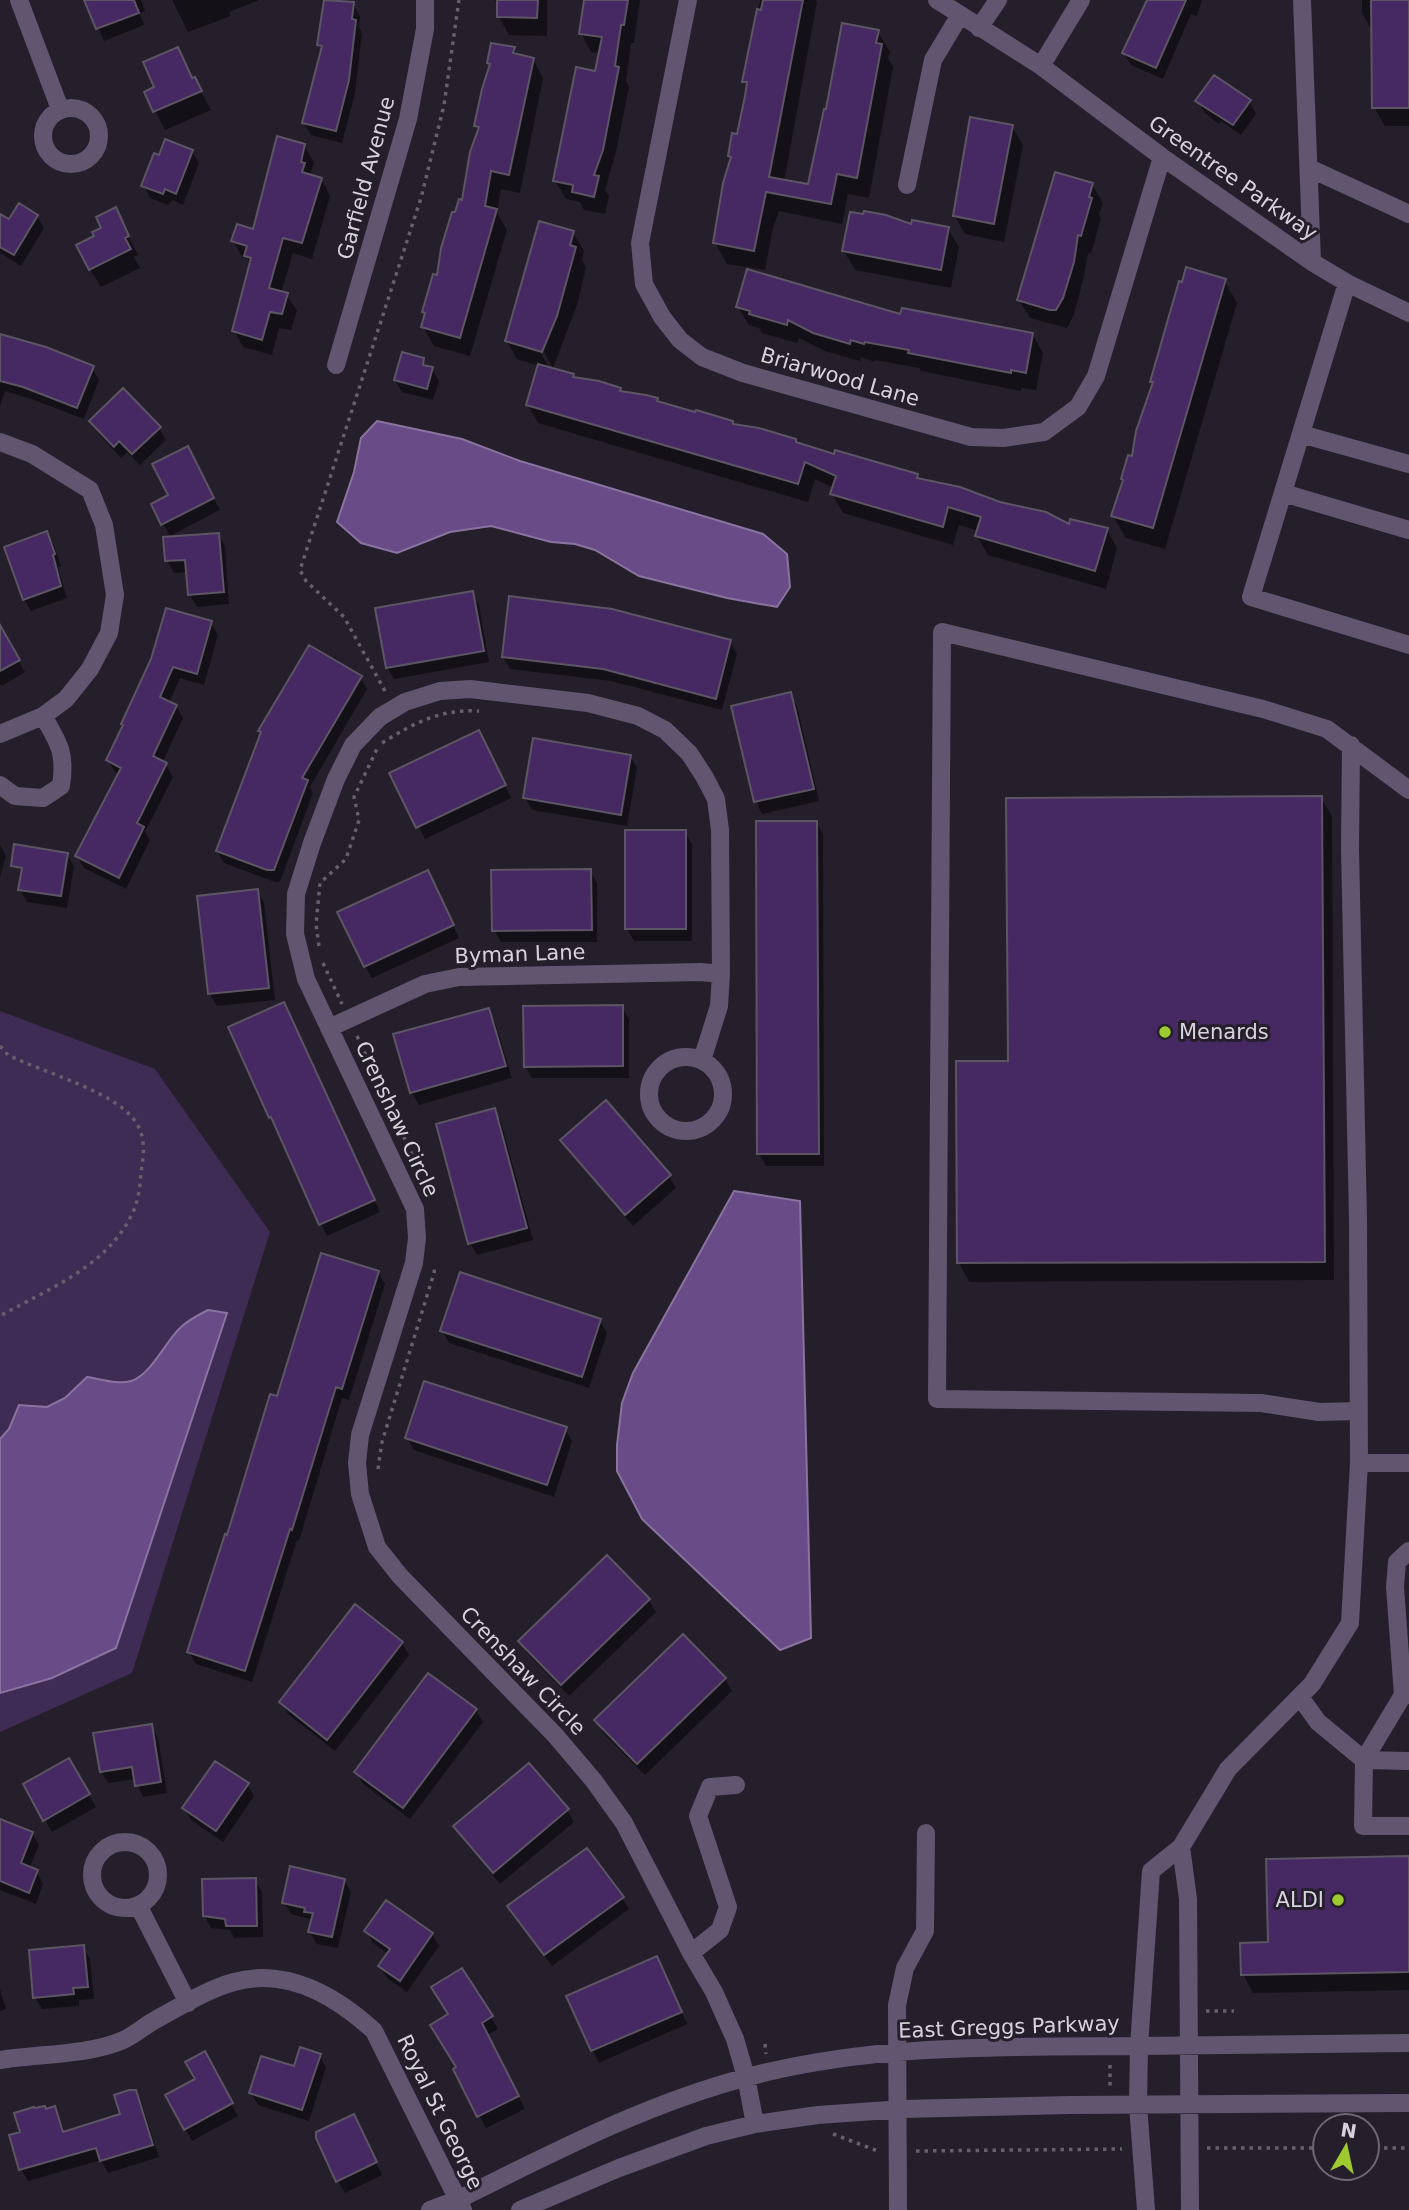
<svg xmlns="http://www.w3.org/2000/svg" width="1409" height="2210" viewBox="0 0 1409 2210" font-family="'DejaVu Sans',sans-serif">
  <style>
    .green { fill: #3f2c55 }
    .water { fill: #684b87; stroke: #8974a0; stroke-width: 2 }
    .shadow { fill: #0007 }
    .building { fill: #462962; stroke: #5c5564; stroke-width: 2 }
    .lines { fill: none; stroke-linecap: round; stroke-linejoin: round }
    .path { stroke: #65606c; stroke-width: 3.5; stroke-dasharray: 3.5 5; stroke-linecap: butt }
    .minor { stroke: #615570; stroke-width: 18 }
    .poi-dot { fill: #9eca2f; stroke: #251f2c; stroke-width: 2.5 }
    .labels { text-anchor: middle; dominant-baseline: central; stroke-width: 6; stroke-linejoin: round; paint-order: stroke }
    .street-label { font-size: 21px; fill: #d7d3dc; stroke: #251f2c }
    .poi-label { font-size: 21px; fill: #d7d3dc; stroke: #251f2c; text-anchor: start }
  </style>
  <rect width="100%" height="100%" fill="#251f2c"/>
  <!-- green -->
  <path class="green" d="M0,1011L155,1069L270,1232L132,1673L0,1732Z"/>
  <!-- water -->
  <path class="water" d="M377,421L462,439L520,461L763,534L787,554L790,587L777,607L727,598L639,576L595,550L575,544L551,542L491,526L450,532L397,553L361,543L337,522L354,472L361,438Z
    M734,1191L800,1201L811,1638L780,1650L642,1519L617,1471V1445L622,1403L633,1373Z
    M208,1310L227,1313L116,1648L52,1678L0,1693V1439L9,1429L19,1405L47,1407L65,1398L87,1377C101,1379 118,1385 131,1381C150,1376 166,1341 180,1328C188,1320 198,1315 208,1310Z"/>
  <!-- shadow -->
  <path class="shadow" d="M86,0H141L145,11L140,13L144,25L104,41Z
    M172,0H259L229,12L231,16L188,32Z
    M325,0L353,4L360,16L359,27L362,34L355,93L342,143L311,135L304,123L323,51L319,45Z
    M495,0H547V36L509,35L499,17V8Z
    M585,0H640L634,43H631L626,81L629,87L616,152L605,190L609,196L605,214L584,210L580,202L566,199L555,181L596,73L600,53L591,52L581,33Z
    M760,0H816L817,2L784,182L809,186L878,32L890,52L888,58L893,67L869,198L848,194L842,224L779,211L773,228L765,270L727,264L715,243L732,160L730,156L739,137L747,87L744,81Z
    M1163,0H1202L1197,16L1191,14L1163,79L1131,65L1124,53Z
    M1362,0H1409V126H1385L1374,107L1373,33L1362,13Z
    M513,48L518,56L533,59L543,78L520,193L501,189L497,213L507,230L470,356L434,346L423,327L456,215L463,202L479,132L476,126L491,66L489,63Z
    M177,49L211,110L165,130L146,93L157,88Z
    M1198,101H1249L1256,114L1241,135L1221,121L1219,124L1205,113Z
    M1012,127L1023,145L1004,242L965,234L954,215Z
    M304,146L314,162L310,176L321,179L330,196L312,259L293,253L281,293L287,295L297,311L291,330L279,328L272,355L243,347L234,330L251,265L248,259L243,258L233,241L255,231Z
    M192,151L199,163L183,205L172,200L169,205L150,198L143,185Z
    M1092,185L1103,203L1099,214L1101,218L1091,254L1088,253L1083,281L1073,317L1067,328L1030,318L1019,300Z
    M115,210L138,255L134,257L140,268L101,287L90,269L97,237Z
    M37,216L44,228L21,266L0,253V220L9,222Z
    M912,227L948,229L959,247L951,288L855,270L844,251Z
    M573,233L584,251L582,260L586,267L578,302L553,368L539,343L536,345L550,369L573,376L575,379L620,389L622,393L656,400L658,403L732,422L734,426L835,456L917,475L919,480L1070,526L1107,530L1117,548L1106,589L988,555L977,536L978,531L959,525L953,545L843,513L832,494L834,488L815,479L808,502L538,423L528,405L539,366L517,359L507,341Z
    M1224,280L1237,303L1165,549L1126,538L1113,516L1133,459L1154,385L1152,381Z
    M738,307L902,316L1032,334L1043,353L1036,390L1021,388V391L921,371L919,368L875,360V362L861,357L860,361L825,351L799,338L797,343L762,333L759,328L749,325Z
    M0,336L92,368L99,380L84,419L31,399L5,391L0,406Z
    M423,360L427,368L432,369L439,381L433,400L402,392L395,380Z
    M91,421L159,428L166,440L140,465L127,452L121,458L98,433Z
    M194,460L220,510L170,536L163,524L170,495Z
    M47,533L54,545L61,566L58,567L67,598L31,611L24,599Z
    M218,534L225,546L229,604L197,607L190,595L188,572L174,573L167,561Z
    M472,593L479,605L489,662L394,679L387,667Z
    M211,623L218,635L204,685L180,678L169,703L176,706L183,718L162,763L166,765L173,777L145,832L150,840L126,889L84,868L77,856L120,775L115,772L108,760L125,727L123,724Z
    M0,629L25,672L2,686L0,684Z
    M730,641L737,654L722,710L611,681L510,669L503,657Z
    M360,677L367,689L310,787L313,793L280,882H275L224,863L217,851L262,734Z
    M790,694L797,706L819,801L762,814L756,802Z
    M485,744L511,798L425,839L392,774Z
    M630,756L637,768L627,826L532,810L525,797Z
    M1321,798L1332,816L1334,1280L969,1282L959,1263L1009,1063Z
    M816,822L823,834L824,1166H766L759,1154Z
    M685,832L692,844V941H634L627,929Z
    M0,845L6,856L0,877Z
    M67,854L74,866L67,908L27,902L20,890Z
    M590,871L597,883V942H501L494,930Z
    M434,884L459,938L372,978L365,966Z
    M257,891L264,903L275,1000L217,1006L210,994L199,897Z
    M622,1007L629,1019V1078H532L525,1066Z
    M488,1010L495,1022L512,1078L419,1105L412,1093L395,1036Z
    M290,1016L380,1212L327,1236L271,1117Z
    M494,1110L501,1122L533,1240L477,1255L470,1243Z
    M562,1140L669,1176L676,1188L633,1226L569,1152Z
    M378,1272L385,1284L349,1400L342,1398L299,1541L297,1540L252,1682L196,1664L189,1652L278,1398Z
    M600,1321L607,1333L589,1388L449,1343L442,1330Z
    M565,1429L572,1441L554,1497L414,1450L407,1438Z
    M649,1600L656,1612L569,1696L527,1653L521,1641Z
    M402,1643L409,1655L335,1751L288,1714L281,1702Z
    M725,1679L732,1691L645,1775L603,1733L597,1721Z
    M476,1710L483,1722L410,1819L363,1784L356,1772Z
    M151,1726L158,1738L167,1793L143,1797L135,1779L108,1783L101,1771Z
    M69,1760L96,1807L52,1832L25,1785Z
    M247,1784L254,1796L223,1842L191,1820L184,1808Z
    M567,1810L574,1822L500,1884L462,1839L455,1827Z
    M0,1821L32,1833L39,1845L29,1869L37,1872L43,1884L36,1904L0,1890Z
    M1409,1858V1990L1253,1993L1243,1974L1270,1944Z
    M255,1880L262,1892L263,1937L234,1938L230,1930L211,1928L204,1915Z
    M344,1880L351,1892L338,1948L317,1944L310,1932L312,1923L310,1919L291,1914L284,1902Z
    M622,1898L629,1909L552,1966L509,1907Z
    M366,1931L432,1934L439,1946L407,1992L387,1978L380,1966L388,1954L373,1943Z
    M83,1947L90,1959L94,1999L79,2000V2006L42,2009L35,1997Z
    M663,1970L687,2024L599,2063L568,1997Z
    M0,1989L6,2009L0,2011Z
    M450,2015L491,2017L498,2029L487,2035L525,2109L486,2128L455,2069L458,2068Z
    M204,2054L238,2116L192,2141L167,2096L197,2080Z
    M319,2055L326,2067L309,2121L258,2105L251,2093Z
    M135,2092L142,2104L159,2157L108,2173L101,2160L28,2181L21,2169L11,2136L22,2133L45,2111L55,2108L61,2120L65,2133L122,2115Z
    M360,2128L382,2175L345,2193L338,2181Z"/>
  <!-- building -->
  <path class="building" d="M84,0H134L139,13L96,29Z
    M324,0L354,2L352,19L356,20L349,80L336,131L302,123L322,46L317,45Z
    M497,0H538L537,18L497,17Z
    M584,0H628L624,25H621L615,66L619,67L603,150L594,175L599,176L594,197L572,192L573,185L553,181L576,67L595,71L602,37L579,34Z
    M763,0H803L769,177L808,184L824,109H826L842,23L879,30L876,43L882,44L857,178L837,174L831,204L766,192L754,251L713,243L723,183L731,157L728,156L732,133L737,134L745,96L747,82H742L757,9L761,10Z
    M1147,0H1186L1156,68L1122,53Z
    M1371,0H1409V108H1372Z
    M491,43L515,47L513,53L534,58L509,175L491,171L485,206L497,209L460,338L421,327L425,313L422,312L433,274L437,275L441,248L452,212H455L459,199L462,200L470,152L479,127L474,126L482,89L490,64L487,63Z
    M178,47L192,78L195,77L202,91L153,112L144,92L154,87L143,62Z
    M1214,75L1251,100L1233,125L1195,101Z
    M970,117L1013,125L994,224L953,216Z
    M277,136L305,144L301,162L305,163L302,172L322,178L302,243L283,238L269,288L288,293L282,314L270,312L262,340L232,331L251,258L244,256L247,246L231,241L237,224L253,229Z
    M165,139L193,150L176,194L165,189L163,194L141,186L154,153L159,155Z
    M1055,172L1093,183L1089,197L1092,198L1081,236L1078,235L1074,262L1063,298L1056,310H1050L1017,300Z
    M19,203L38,215L14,255L0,247V214L9,219Z
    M116,207L129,236L125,238L131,249L89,270L76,245L94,236L92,232L101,228L96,217Z
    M864,211L886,215L911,224L912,220L949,227L941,270L842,251L850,212L863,214Z
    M539,221L574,231L570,245L576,247L557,316L542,352L505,341Z
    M1186,267L1226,279L1153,528L1111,516L1123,480L1121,479L1128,455L1132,456L1136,431L1153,382H1150L1179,281L1182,282Z
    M747,269L900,314L902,308L1033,333L1026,373L1011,370V373L908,353L909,350L865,342L864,344L851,340L850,344L813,333L788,320L787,325L749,314L750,311L736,307Z
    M0,334L46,347L94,366L77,408L23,387L0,381Z
    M402,352L424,358L423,365L433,367L427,389L394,380Z
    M538,364L574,374L573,377L599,381L621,388L620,391L646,395L658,398L657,401L695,412L696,410L733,421V424L759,428L796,439V442L834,454L835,450L918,474L917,478L960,487L1000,502L1046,512L1069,524L1070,519L1108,528L1095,571L975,536L981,517L948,507L943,527L830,494L836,476L805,462L798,484L526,405Z
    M123,388L161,427L132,454L119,441L114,447L89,421Z
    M188,446L214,498L161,525L151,504L168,495L152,464Z
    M47,531L55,554L53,555L61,586L23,600L4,547Z
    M219,533L224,592L188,595L185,560L165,561L163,537Z
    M473,591L484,651L386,668L375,608Z
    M509,596L612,609L731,640L716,699L603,669L502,657Z
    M166,608L212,621L197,674L173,667L160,697L177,705L153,756L167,763L137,823L144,827L119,878L75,856L121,768L106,760L123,725L121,724L151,659Z
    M0,625L20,660L0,671Z
    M309,645L362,676L302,778L308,780L274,870H267L216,851L261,732L258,731Z
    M791,692L814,789L754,802L731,706Z
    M479,730L506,785L416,828L389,773Z
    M533,738L631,755L621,815L523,798Z
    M1322,796L1325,1262L957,1263L956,1061H1008L1006,798Z
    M756,821H817L819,1154H757Z
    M625,830H686V929H625Z
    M14,844L68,853L61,896L18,890L22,868L11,866Z
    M591,869L592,930L492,931L491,870Z
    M428,870L454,925L364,967L337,912Z
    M258,889L269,988L208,994L197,896Z
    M284,1002L375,1200L319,1225L271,1117L269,1118L228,1027Z
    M623,1005V1066L524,1067L523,1006Z
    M489,1008L506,1066L410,1093L393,1034Z
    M606,1100L671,1175L625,1215L560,1140Z
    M495,1108L527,1228L468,1244L436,1124Z
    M321,1253L379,1271L342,1389L336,1387L292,1530L290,1529L245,1671L187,1652L225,1534L227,1535L270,1394L277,1396Z
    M460,1272L601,1319L582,1377L440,1331Z
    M424,1381L567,1427L547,1485L405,1438Z
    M607,1555L650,1599L561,1685L518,1641Z
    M355,1604L403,1642L327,1740L279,1702Z
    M683,1634L726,1678L637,1764L594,1720Z
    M428,1673L477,1709L403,1808L354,1772Z
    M152,1724L161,1782L135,1786L132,1767L100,1772L93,1733Z
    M69,1758L90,1794L43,1821L23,1784Z
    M215,1761L249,1783L216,1831L182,1808Z
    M529,1763L569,1809L493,1873L453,1826Z
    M0,1819L33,1832L21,1863L38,1870L29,1893L0,1881Z
    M587,1848L624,1897L544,1955L507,1906Z
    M1409,1856V1972L1241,1975L1240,1943L1268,1942L1266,1859Z
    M290,1866L345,1879L332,1937L308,1932L313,1913L304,1912L305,1908L282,1903Z
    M256,1878L257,1926H226L225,1919L203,1916L202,1879Z
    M386,1900L433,1933L400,1981L378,1966L390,1949L364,1931Z
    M84,1945L88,1987L73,1988L74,1994L33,1998L29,1950Z
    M657,1956L682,2012L591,2051L566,1996Z
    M462,1968L493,2016L482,2023L519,2096L477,2117L453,2069L456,2067L430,2025L448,2014L431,1987Z
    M300,2047L321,2054L302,2110L249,2093L261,2056L294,2066Z
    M205,2051L233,2103L184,2130L165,2095L195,2079L185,2062Z
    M129,2090H136L153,2145L100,2161L96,2148L19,2170L9,2135L20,2132L14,2113L34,2107L35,2108L45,2106L46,2109L55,2106L63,2132L120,2114L114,2095Z
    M354,2114L377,2162L336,2182L316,2138V2132Z"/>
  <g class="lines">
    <!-- path -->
    <path class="path" d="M385,691L344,617L306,581L300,570L421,198L444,105L459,0
      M382,743C414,723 440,709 479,711
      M319,946L316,924L320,883L346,859L359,820L354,797L377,749
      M323,963L342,1004
      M357,1036L416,1163
      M0,1046L8,1055C42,1072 114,1091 135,1121C146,1136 144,1155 141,1172C140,1188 138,1204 130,1218C104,1268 46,1290 0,1316
      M378,1469L382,1442L434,1273L435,1265
      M1206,2011H1234
      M765,2044L766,2054
      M1110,2065V2086
      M833,2134L878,2151
      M1207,2148H1325
      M1367,2148H1409
      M916,2151L1122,2149"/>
    <!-- minor -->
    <path class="minor" d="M19,0L60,109
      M688,0L640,243L644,284L662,317L680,340L702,357L743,373L971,437L1003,438L1044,432L1078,407L1096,376L1162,157
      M937,0L1041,66L1162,157L1312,262L1347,283L1409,313
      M1302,0L1312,262
      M979,28L998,0
      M1041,66L1081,0
      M43 136a28 28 0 1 1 56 0a28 28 0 1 1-56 0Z
      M1309,168L1409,214
      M907,185L933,60L960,15
      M1347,283L1251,597L1409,645
      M336,365L408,119L425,29V0
      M1301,434L1409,464
      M0,442L32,454L90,490L104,525L115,595L109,633L90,669L66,699L43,716L0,734
      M1283,493L1409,530
      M1351,745L1350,849L1358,1219L1359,1463
      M0,785L15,796L43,798L61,786C66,753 59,743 43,716
      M329,1028L425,984L459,977L701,972L721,974
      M649 1094a37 37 0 1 1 74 0a37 37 0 1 1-74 0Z
      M702,1060L719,1006L721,974L720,830L716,799L704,776L689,753L665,730L638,716L588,703L470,689L440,691L405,702L380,717L353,745L336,779L312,843L296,894L295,934L306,979L415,1209L417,1238L414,1263L360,1435L357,1463L360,1494L377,1547L400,1576L555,1735L594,1781L624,1823L691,1953L714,1992L735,2039L746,2077L755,2124
      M1359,1411L1319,1412L1261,1403L937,1399L942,632L1263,709L1327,729L1409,790
      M1403,1695L1395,1587L1397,1562L1409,1551
      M1409,1695H1403L1364,1760L1363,1826H1409
      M1300,1697L1318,1722L1364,1760L1409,1761
      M92 1875a33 33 0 1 1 66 0a33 33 0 1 1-66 0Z
      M1181,1847L1188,1899L1190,2210
      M138,1905L188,2003
      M691,1953L720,1930L728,1907L698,1816L710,1787L736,1785
      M0,2060C37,2054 88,2055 121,2041C134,2036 145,2025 157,2019C181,2006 208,1989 234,1982C287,1967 337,1997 374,2031L463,2210
      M430,2210L457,2200C551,2154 643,2105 744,2078C872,2043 1007,2047 1139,2046C1229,2045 1319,2044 1409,2043
      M520,2210L619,2168L706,2136L755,2124L818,2115L903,2109L1071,2105L1409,2103
      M898,2210L897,2005L905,1968L925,1931L926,1833
      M1146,2210L1138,2105L1139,2046L1151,1871L1181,1847L1228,1769L1312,1684L1350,1623L1359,1463H1409"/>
  </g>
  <!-- markers -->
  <g class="poi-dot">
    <circle cx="1165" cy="1032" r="7"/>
    <circle cx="1338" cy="1900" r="7"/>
  </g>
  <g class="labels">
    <!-- street labels -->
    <g class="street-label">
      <text transform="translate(366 178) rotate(-75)">Garfield Avenue</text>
      <text transform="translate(1233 178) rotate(35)">Greentree Parkway</text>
      <text transform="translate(840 377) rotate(16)">Briarwood Lane</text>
      <text transform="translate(520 954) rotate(-2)">Byman Lane</text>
      <text transform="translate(397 1119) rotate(65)">Crenshaw Circle</text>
      <text transform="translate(523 1671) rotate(46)">Crenshaw Circle</text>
      <text transform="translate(1009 2027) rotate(-2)">East Greggs Parkway</text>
      <text transform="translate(440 2112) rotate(64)">Royal St George</text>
    </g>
    <!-- poi labels -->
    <g class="poi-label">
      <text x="1179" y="1032">Menards</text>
      <text x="1324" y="1900" text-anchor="end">ALDI</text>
    </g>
  </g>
  <!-- north arrow -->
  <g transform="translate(1346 2147) rotate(9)"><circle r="33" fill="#251f2c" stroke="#6c6772" stroke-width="2"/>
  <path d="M0-5L12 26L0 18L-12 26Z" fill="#9eca2f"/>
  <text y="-10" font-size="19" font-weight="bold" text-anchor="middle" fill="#d7d3dc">N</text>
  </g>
</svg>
